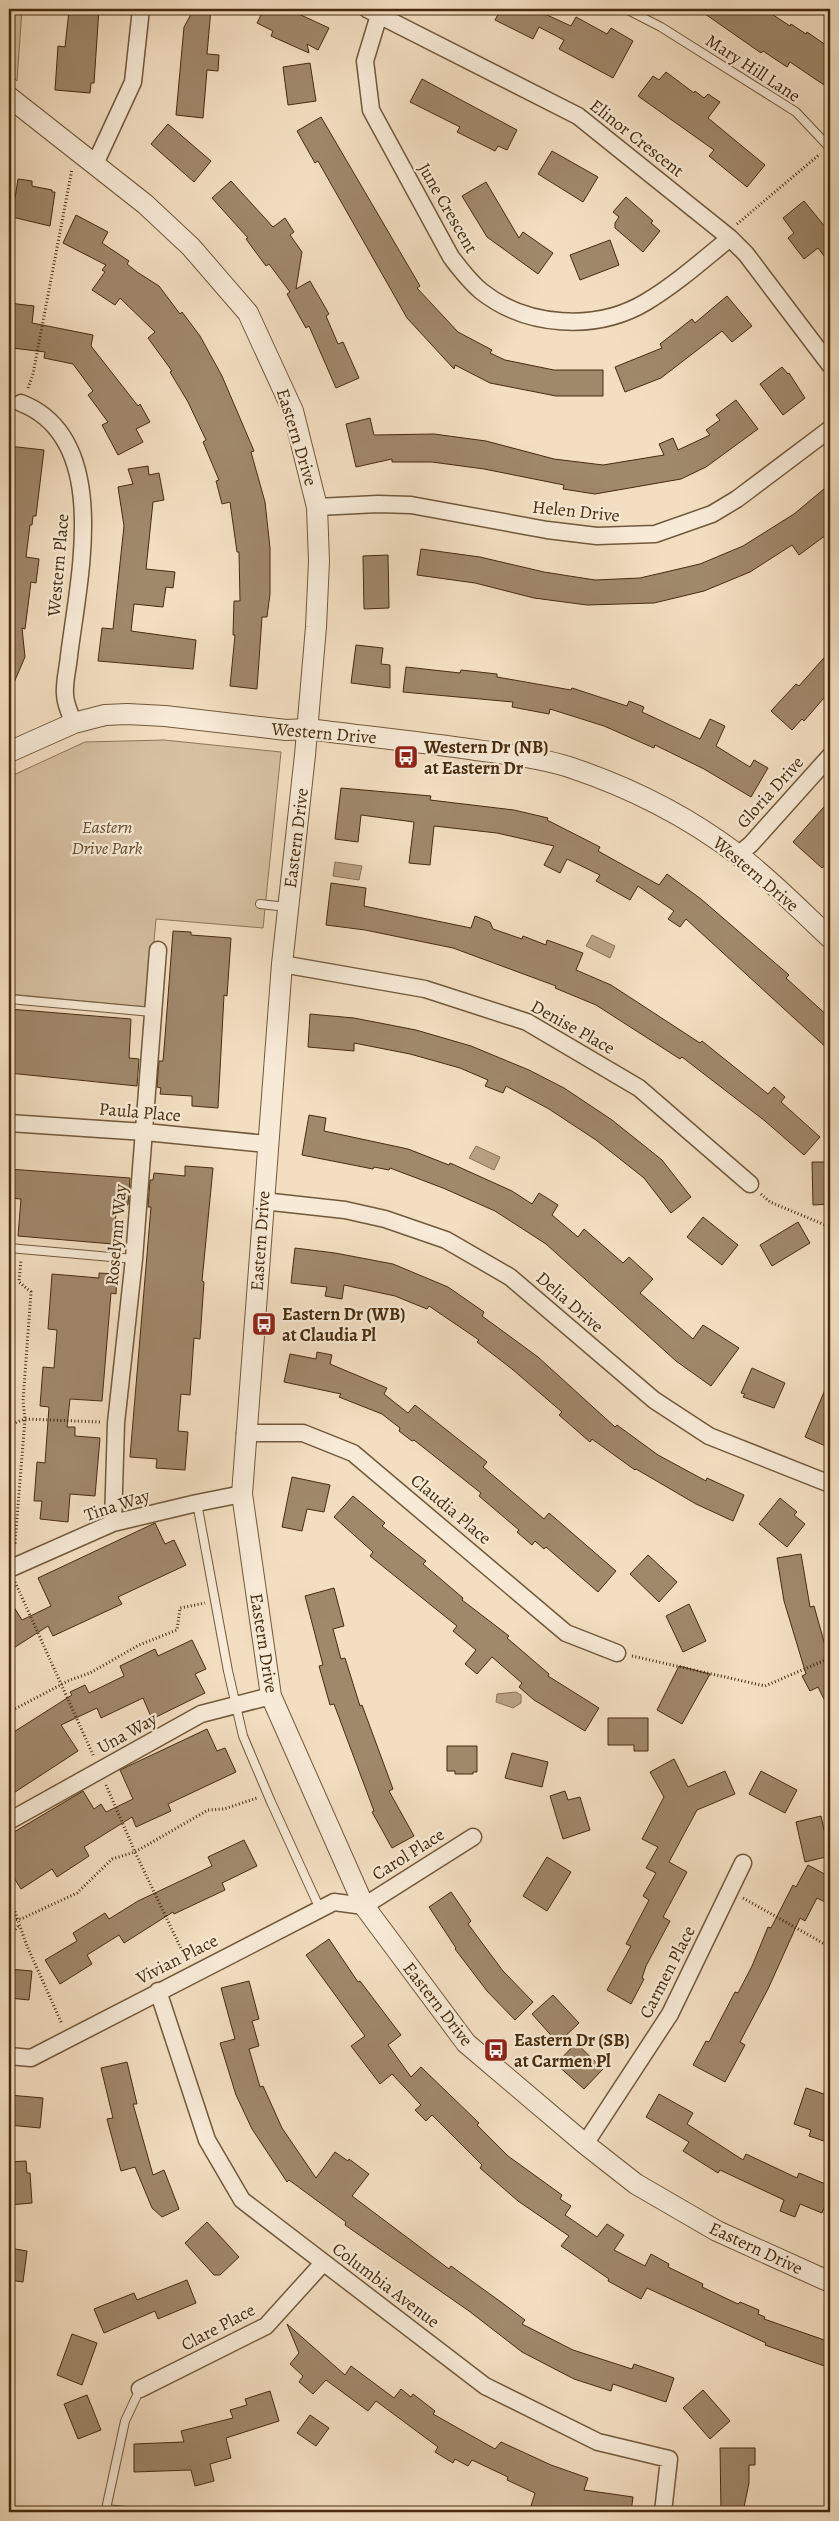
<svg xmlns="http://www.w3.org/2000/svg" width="839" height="2521" viewBox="0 0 839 2521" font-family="Alegreya,serif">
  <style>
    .green { fill: #d6c0a2; stroke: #8e7658 }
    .water { fill: #b9a184; stroke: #8b7254 }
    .building { fill: #a0886b; stroke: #472b0d }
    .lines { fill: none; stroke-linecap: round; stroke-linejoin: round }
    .service-casing { stroke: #72583a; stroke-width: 10 }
    .minor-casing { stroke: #72583a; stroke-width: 19 }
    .tertiary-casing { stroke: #72583a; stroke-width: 22 }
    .path { stroke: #472b0d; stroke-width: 3; stroke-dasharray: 1 2.5; stroke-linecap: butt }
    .service { stroke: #f7ead7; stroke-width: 8 }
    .minor { stroke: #f7ead7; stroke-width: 16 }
    .tertiary { stroke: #f7ead7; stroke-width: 20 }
    .labels { text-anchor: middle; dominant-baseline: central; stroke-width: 4.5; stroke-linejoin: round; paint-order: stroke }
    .street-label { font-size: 18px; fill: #472b0d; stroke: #f7ead7 }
    .poi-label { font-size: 18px; font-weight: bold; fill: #472b0d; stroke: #f7ead7; text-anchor: start }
    .park-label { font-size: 18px; font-style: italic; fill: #64492b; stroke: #f7ead7 }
  </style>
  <rect width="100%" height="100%" fill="#f3dec1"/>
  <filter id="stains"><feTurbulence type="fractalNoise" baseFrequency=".004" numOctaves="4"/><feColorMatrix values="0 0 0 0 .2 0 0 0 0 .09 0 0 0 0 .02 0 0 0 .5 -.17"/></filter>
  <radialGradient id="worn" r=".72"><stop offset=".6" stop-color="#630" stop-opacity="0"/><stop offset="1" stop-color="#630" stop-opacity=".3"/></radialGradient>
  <!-- green -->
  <path class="green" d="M9,9H22L17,81L9,73Z
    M164,740L281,752L263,928L156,919L148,1007L9,994V777L85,742Z"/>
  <!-- water -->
  <path class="water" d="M335,862L362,866L359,880L333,876Z
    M592,935L615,946L610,958L586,946Z
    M476,1146L500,1157L494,1170L469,1158Z
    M516,1692L521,1695V1703L513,1708L496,1702L497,1694Z"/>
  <!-- building -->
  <path class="building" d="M74,9H99L94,83H91L90,93L55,90L58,46L65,47L69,11H74Z
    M194,9H211L207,54L219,55L218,71L207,70L203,118L176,115L184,27Z
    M264,9H288L329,28L318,50L307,44L309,53L271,36L273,31L257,23Z
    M501,9H534L571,26L576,17L607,34L611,28L633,41L613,78L559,49L564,40L539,27L533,39L495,20Z
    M698,9H764L790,26L791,24L806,34L807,32L830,48V89L790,62L787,67L763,51L761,53Z
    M310,63L316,101L288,105L283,67Z
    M666,72L694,93L695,91L704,98L708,94L720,102L708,118L765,165L747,187L709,156L714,150L638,96L653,76L659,80Z
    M422,79L517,130L507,150L498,146L495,151L457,132L460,127L410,102Z
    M321,117L420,286L417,288L458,332L492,350L490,353L505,360L554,370H603V396H556L490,383L455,365L454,369L407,318L318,161L315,163L297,131Z
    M168,124L211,161L194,182L151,144Z
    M552,151L598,177L583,202L538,174Z
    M18,179L32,181V186L52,190V192H55L50,226L12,217Z
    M231,181L273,227L285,218L294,232L290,235L302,252L296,289L310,281L329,314L326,316L338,344L343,342L359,378L336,388L309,326L306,328L287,294L290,292L269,264L266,266L246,239L248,238L212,198Z
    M486,182L519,238L523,232L553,253L538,274L487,237L462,196Z
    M626,197L653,221L651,223L660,231L643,252L615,228V223L619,217L613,212Z
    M804,201L830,233V264L818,248L804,259L788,238L794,233L783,218Z
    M76,215L108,232L102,243L129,261L127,264L137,272L159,286L180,314L182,312L200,336L222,376L254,451L251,452L265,502L270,548V594L267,617H262L257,689L230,686L235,635H233L234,601H240L239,552H237L230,502L222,504L216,481L219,480L203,442L206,440L188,402L170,372L172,371L148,338L155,332L120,298L115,305L92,290L105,272L102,270L106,265L63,243Z
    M610,240L619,265L580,280L570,255Z
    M727,296L752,326L732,342L722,331L661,378L625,392L615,367L662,348L660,344L692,319L695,323Z
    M9,303L34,306L32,323L93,335L91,346L138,406L140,404L150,422L136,429L143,442L118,455L102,425L108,422L88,395L93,391L73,364L44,358L45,352L12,348V343H9Z
    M782,367L788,374L789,373L805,398L783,415L760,384Z
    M736,400L758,429L706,467L681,479L595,494L563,489L564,485L484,469L432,462H392V459L356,467L346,424L370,418L374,435L434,434L486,441L554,459L603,465L664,455L659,444L673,438L678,450L710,435L706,430L720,420L716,415Z
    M9,446L44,450L36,516H33L32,525H30L26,557L39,559L36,583L31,582L25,629L22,628L25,657L9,694Z
    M148,466L149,475L159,473L164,500L153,502L146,569L175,572L173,588L166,587L163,607L134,604L131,631L196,640L193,669L98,661L102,628L113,629L124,526L118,487L133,484L128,469Z
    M824,489L830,497V532L799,555L792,545L750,572L704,591L654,603L587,605L534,598L475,583L417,575L421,549L480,557L544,572L595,580L640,578L700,564L743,546L794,514Z
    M388,555L389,608L364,609L363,556Z
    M356,645L383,648L381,664L390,665V688L351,683Z
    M830,651V691L804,721L802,719L792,730L771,711L796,684L799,686Z
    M406,667L460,673L461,670L497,674V677L571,690L572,688L627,706L629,701L644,707L642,712L700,739L710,719L725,726L716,746L750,767L754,760L768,768L751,797L704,769L655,745L654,748L604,726L550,709L549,714L512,707L513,702L403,692Z
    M341,788L431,796L430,800L514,810L548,818L547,820L600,847L598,851L659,885L667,874L701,899L789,975L786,978L830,1018V1051L686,919L680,927L668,919L674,911L638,886L630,900L596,881L600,875L567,859L560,873L544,865L554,846L497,833L434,826L430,865L409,863L414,822L361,815L358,842L335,839Z
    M830,800V859L822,868L793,842Z
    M331,883L366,888L364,906L471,928L475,916L490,922L493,929L522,939L523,936L546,945L547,940L583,953L576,970L611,985L700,1043L702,1041L768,1094L774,1087L785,1097L781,1102L820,1137L804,1155L765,1121L682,1057L680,1059L596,1005L555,988L556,986L453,948L365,930L326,925Z
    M173,931L191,932V935L231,938L227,996L224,995L218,1108L192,1106V1096L160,1094L161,1088L157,1087L159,1061H163L165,1037Z
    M9,1009L131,1019L129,1058L139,1059L137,1086L9,1073Z
    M310,1014L354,1018L416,1030L471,1046L529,1070L564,1088L612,1120L662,1160L691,1197L671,1213L644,1178L596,1140L549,1109L506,1086L503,1093L485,1086L488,1080L460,1068L410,1054L354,1043V1051L308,1047Z
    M309,1115L326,1118L324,1131L408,1149L449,1165L450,1163L512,1191L532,1204L539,1193L558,1205L552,1215L578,1237L584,1229L623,1263L629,1257L653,1279L640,1293L693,1339L703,1325L739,1348L711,1386L676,1361L546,1244L495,1211L443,1188L390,1168L389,1170L374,1167L373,1169L302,1155Z
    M812,1162H830V1204L813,1205Z
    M185,1166L213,1168L202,1281L204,1282L200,1339L194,1338L190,1395L181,1394L178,1431L188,1432L185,1470L156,1468L157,1459L130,1457L151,1207H148L150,1180H153L154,1173L185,1176Z
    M9,1169L130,1178L128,1205L117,1204L113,1244L18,1236L21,1199L9,1198Z
    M703,1217L738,1245L722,1265L687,1237Z
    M798,1222L810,1243L772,1266L760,1245Z
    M295,1248L335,1253L393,1264L448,1287L484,1312L482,1316L538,1357L615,1427L617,1425L658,1455L706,1481L707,1478L744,1495L733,1521L696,1504L636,1469L635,1470L592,1439L590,1442L559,1415L562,1412L512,1369L477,1342L479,1340L429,1306L427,1309L395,1296L344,1285L342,1299L325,1296L327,1287L291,1283Z
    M99,1273L117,1274L116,1294L111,1293L102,1401L70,1399L67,1427H75V1436L100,1438L95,1496L70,1494L68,1522L40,1519L42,1501H34L37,1462L45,1463L49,1407L40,1406L43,1367L54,1368L57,1330L48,1329L52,1274L99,1278Z
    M317,1352L332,1355L330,1364L387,1388L384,1394L408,1413L415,1405L487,1462L483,1467L544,1519L549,1513L616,1571L598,1592L546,1547L544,1549L535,1541L532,1545L517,1532L519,1530L479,1496L481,1493L414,1440L412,1441L399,1431L400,1428L382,1414L339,1397L341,1394L284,1382L290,1354L316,1359Z
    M752,1368L785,1383L774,1408L743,1397L745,1394L741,1393Z
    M830,1378V1448L805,1437Z
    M292,1477L330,1485L324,1512L307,1509L302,1531L282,1527Z
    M353,1496L385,1523L382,1526L426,1561L423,1564L463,1598L462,1600L509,1636L507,1638L549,1674L548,1676L599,1708L585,1731L534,1700L519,1687L522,1683L492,1657L477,1674L465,1664L476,1650L453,1631L457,1626L370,1556L373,1552L334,1517Z
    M780,1498L797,1512L794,1515L805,1524L787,1547L759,1524Z
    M155,1523L165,1544L174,1540L186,1565L118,1597L122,1604L53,1636L48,1626L9,1651V1599L22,1620L51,1606L38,1578Z
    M801,1554L810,1607L814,1606L830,1663V1711L818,1687L810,1691L802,1676L806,1674L784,1601L777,1558Z
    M648,1555L677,1582L659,1602L630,1574Z
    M334,1588L344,1626L333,1629L341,1659L345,1658L360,1706L362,1705L393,1789L389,1791L414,1836L392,1848L372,1812L374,1811L334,1704L330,1705L319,1666L323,1665L305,1596Z
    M689,1604L706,1641L683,1652L666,1616Z
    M192,1640L206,1669L195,1674L205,1693L152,1719L143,1698L101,1718L97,1708L61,1725L78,1751L9,1796V1735L72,1695L70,1692L85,1685L89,1693L124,1676L120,1666L155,1649L158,1656Z
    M679,1666L710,1674L682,1724L657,1710Z
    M608,1718H648V1751H634V1745H608Z
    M207,1729L217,1751L225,1748L236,1772L168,1804L171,1811L136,1827L132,1817L84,1847L89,1856L57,1877L52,1869L21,1889L9,1870V1865L15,1861L9,1851V1835L83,1791L94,1809L101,1804L106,1812L133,1799L120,1770Z
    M447,1746H477V1772H473V1774H455V1771H447Z
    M512,1753L548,1762L542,1787L505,1778Z
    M674,1759L688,1787L725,1771L735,1794L697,1810L669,1862L687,1872L663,1917L670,1921L646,1966L642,1978L644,1979L631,2004L607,1990L631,1946L626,1944L649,1900L643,1896L656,1873L646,1868L658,1847L642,1839L664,1797L650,1772Z
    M761,1771L797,1790L785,1813L749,1794Z
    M565,1791L568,1800L580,1797L590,1830L563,1839L550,1796Z
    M821,1816L830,1856L805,1862L796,1822Z
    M244,1840L257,1866L222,1883L225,1890L174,1914L173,1912L124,1943L119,1935L87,1955L92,1964L60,1984L45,1960L77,1941L73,1933L105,1913L109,1919L138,1901L212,1866L208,1857Z
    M547,1857L571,1872L547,1911L523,1896Z
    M808,1865L830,1877V1892L825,1902L817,1898L805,1921L800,1918L768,1989L740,2042L745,2045L725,2082L693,2065L706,2041L709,2042L735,1992L738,1993L752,1966L768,1927L771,1928L793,1885L796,1887Z
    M451,1892L471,1921L468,1924L503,1971L533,2002L515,2020L487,1991L455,1949L456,1948L429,1907Z
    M329,1939L358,1982L360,1981L401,2035L388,2045L411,2077L421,2067L479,2123L477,2125L508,2156L562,2195L560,2199L571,2206L565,2215L597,2237L607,2224L624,2235L614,2250L645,2266L651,2254L669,2264L668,2267L703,2284L702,2287L738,2304L740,2302L759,2310L758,2314L765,2317L764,2319L830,2342V2368L765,2345L766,2343L647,2288L641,2299L608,2281L609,2279L561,2246L569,2236L518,2201L480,2168L482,2165L432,2115L426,2121L415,2110L421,2105L392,2074L380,2084L351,2046L365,2036L306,1955Z
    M9,1969L32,1971L29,2000L9,1998Z
    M249,1981L259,2019L252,2021L259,2046L249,2049L260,2087L263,2086L282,2128L316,2178L335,2152L348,2161L349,2159L369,2174L352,2196L449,2269L451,2266L501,2302L525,2320L522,2324L573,2350L632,2369L634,2364L674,2378L666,2402L613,2384L611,2391L574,2379L522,2352L469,2311L345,2225L346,2222L289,2180L287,2182L252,2129L236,2095L220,2043L235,2039L221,1988Z
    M553,1995L579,2023L558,2043L532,2014Z
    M576,2043L603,2069L584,2089L556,2064Z
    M127,2062L137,2104H133L153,2175L164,2170L179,2209L162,2217L152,2208L135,2167L121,2171L107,2119L113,2118L101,2068Z
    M806,2088L830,2096V2109L825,2124L830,2126V2143L809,2136L811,2130L794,2124Z
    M659,2094L693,2113L687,2124L743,2160L746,2154L797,2178L799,2173L830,2186V2193L822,2213L800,2204L795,2217L780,2211L784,2200L720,2170L718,2173L683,2151L689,2142L646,2117Z
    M9,2095L43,2098L40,2128L9,2125Z
    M26,2161L27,2173H30L32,2203L9,2205V2162Z
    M207,2222L239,2257L220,2275H214L185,2243Z
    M9,2248L27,2251L23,2282L9,2280Z
    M187,2280L196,2303L158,2319L155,2311L104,2333L94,2309L134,2293L137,2300Z
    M287,2324L345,2375L351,2366L394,2398L401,2389L411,2397L413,2394L435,2411L433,2414L495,2449L501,2442L551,2465L588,2478L584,2490L633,2497L631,2512H550L531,2506L535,2493L507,2480L508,2477L472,2460L468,2466L455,2459L453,2463L435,2452L438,2447L376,2401L368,2411L326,2380L313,2394L299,2382L303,2376L290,2364L299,2353Z
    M72,2334L97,2343L82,2385L57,2375Z
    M703,2390L730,2421L710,2439L683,2408Z
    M270,2391L279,2421L226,2438L231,2458L210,2464L214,2481L195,2486L191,2470L134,2472V2444L184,2442L181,2431L233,2418L230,2410L247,2405L245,2399Z
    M87,2395L101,2430L78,2439L64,2404Z
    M310,2415L329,2428L316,2446L297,2433Z
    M720,2448H755V2465H749V2483L743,2512H721Z"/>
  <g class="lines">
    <defs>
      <path id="service" d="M626,9L661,27L796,112L830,148
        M260,904L287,907
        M9,999L152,1012
        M9,1248L134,1259
        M197,1503L228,1671L243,1736L271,1802L320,1909
        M136,2512L106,2509L125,2421L140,2389"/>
      <path id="minor" d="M367,9L578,116L730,238L746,254L830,365
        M379,15L365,61L371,110L451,257C460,269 469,281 481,291C526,327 596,332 646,302C676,284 703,260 730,238
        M95,164L133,82L141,9
        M21,403C113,439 78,581 69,656C68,668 64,682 65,694C65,704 70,714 74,723
        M317,507L378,504L411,505L547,530L597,536L655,534L712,514L737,499L830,429
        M738,855L751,844L830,756
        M282,964L425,989L527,1022L639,1088L750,1184
        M9,1123L145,1132L267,1144
        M263,1201L345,1210L385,1219L446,1240L510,1277L654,1400L709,1436L830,1484
        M245,1433H303L353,1453L566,1633L617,1653
        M113,1523L116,1423L134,1259L158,950
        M9,1569L113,1523L197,1503L242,1494
        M9,1821L201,1714L271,1696
        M158,1991L207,2140L242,2200L485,2386L598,2442L669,2459L663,2512
        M9,2056L31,2058L334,1902L364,1906L473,1837
        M585,2144L670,2014L743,1863
        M140,2389L266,2326L323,2263"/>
      <path id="tertiary" d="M9,97L145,204L191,247L248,313L293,411L317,507L319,561L316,627L305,755L282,964L242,1494L271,1696L364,1906L466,2043L585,2144L636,2184L717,2231L830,2282
        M9,752L74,723L105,715L127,714L165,716L286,730L307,729C363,736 420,742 476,750C507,754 540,758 569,767C629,787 687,816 737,854C770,879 800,910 830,938"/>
    </defs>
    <!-- service casing -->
    <use href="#service" class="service-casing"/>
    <!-- minor casing -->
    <use href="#minor" class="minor-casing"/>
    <!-- tertiary casing -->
    <use href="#tertiary" class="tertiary-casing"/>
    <!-- path -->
    <path class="path" d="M737,224L820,154
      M28,388L33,374L72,169
      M761,1194L770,1202L830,1227
      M9,1425L25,1419L101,1422
      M9,1547L15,1543L25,1419L23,1401L31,1292L19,1282L21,1260
      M15,1582L94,1757
      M632,1656L765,1686L830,1658
      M9,1712L70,1680L90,1673L139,1645L177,1630L180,1608L205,1603
      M106,1785L135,1852L186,1959
      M9,1895L27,1946L62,2024
      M743,1898L830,1947
      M9,1920L21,1919L77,1893L112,1859L135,1852L208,1810L224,1809L257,1798
      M9,1938L19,1925"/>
    <!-- service -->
    <use href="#service" class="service"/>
    <!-- minor -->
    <use href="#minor" class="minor"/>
    <!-- tertiary -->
    <use href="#tertiary" class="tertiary"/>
  </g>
  <!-- icons -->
  <defs>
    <symbol id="bus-square" viewBox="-11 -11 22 22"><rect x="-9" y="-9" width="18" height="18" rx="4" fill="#8f2418" stroke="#f7ead7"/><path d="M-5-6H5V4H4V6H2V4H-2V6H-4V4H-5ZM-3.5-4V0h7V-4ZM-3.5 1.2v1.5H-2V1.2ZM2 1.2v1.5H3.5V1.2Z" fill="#fff"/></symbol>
  </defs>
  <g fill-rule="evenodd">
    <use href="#bus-square" x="392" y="743" width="28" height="28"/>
    <use href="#bus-square" x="250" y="1310" width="28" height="28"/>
    <use href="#bus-square" x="482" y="2036" width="28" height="28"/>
  </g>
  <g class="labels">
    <!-- street labels -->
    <g class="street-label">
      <text transform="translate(753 68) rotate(33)">Mary Hill Lane</text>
      <text transform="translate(637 138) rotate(38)">Elinor Crescent</text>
      <text transform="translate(448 208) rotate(60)">June Crescent</text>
      <text transform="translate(297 437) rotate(73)">Eastern Drive</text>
      <text transform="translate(576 511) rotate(6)">Helen Drive</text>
      <text transform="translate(58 565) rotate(-85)">Western Place</text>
      <text transform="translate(324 733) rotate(5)">Western Drive</text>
      <text transform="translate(770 792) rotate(-48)">Gloria Drive</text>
      <text transform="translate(296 838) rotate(-83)">Eastern Drive</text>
      <text transform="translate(756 874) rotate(40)">Western Drive</text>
      <text transform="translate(573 1027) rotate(29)">Denise Place</text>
      <text transform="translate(140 1112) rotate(5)">Paula Place</text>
      <text transform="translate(116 1235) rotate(-85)">Roselynn Way</text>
      <text transform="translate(260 1241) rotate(-86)">Eastern Drive</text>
      <text transform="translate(570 1302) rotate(41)">Delia Drive</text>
      <text transform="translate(117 1505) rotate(-18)">Tina Way</text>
      <text transform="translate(451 1509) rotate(40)">Claudia Place</text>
      <text transform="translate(264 1643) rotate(81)">Eastern Drive</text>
      <text transform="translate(127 1733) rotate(-29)">Una Way</text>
      <text transform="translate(408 1854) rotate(-32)">Carol Place</text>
      <text transform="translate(177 1959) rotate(-27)">Vivian Place</text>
      <text transform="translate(667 1972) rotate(-63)">Carmen Place</text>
      <text transform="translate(438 2004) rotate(52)">Eastern Drive</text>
      <text transform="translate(756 2248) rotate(25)">Eastern Drive</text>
      <text transform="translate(386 2285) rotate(37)">Columbia Avenue</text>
      <text transform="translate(218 2327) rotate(-28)">Clare Place</text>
    </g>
    <!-- poi labels -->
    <g class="poi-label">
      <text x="424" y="747">Western Dr (NB)<tspan x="424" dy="21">at Eastern Dr</tspan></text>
      <text x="282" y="1314">Eastern Dr (WB)<tspan x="282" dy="21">at Claudia Pl</tspan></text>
      <text x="514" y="2040">Eastern Dr (SB)<tspan x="514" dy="21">at Carmen Pl</tspan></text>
    </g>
    <!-- park labels -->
    <g class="park-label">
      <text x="107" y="827">Eastern<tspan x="107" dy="21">Drive Park</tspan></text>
    </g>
  </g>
  <!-- margin -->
  <rect width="839" height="2521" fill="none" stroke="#f3dec1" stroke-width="30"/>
  <rect x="10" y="10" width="819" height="2501" fill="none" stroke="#472b0d" stroke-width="2.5"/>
  <rect x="15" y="15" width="809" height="2491" fill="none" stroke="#472b0d"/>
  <rect width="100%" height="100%" filter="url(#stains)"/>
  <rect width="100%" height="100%" fill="url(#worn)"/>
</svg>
